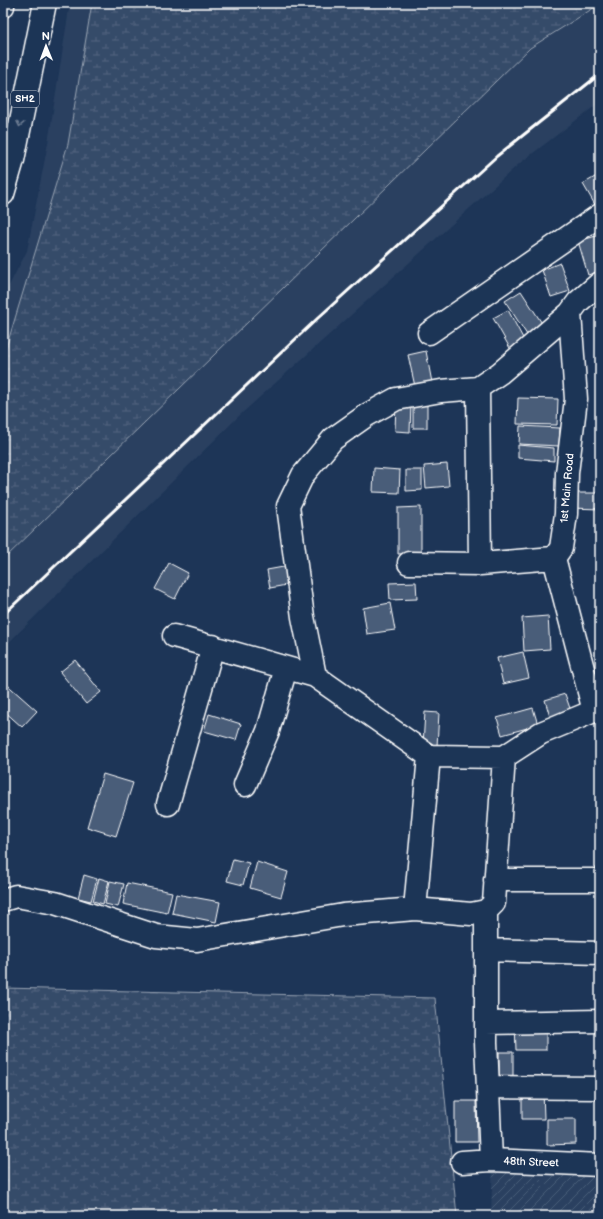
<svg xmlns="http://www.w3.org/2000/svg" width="603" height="1219" viewBox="0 0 603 1219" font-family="'Balsamiq Sans',sans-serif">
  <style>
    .built { fill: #2a4161 }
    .industrial { fill: url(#industrial-furrows) }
    .wetland { fill: url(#wetland-marsh); stroke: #9aa5b4 }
    .building { fill: #4a5d79; stroke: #fff }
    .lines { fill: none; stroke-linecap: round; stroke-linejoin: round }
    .minor-casing { stroke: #fff; stroke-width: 25 }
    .major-casing { stroke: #fff; stroke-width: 25 }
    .minor { stroke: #1d3557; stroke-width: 22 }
    .major { stroke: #1d3557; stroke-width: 22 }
    .rail { stroke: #fff; stroke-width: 3 }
    .oneway { stroke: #6c7c92 }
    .labels { text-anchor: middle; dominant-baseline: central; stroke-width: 3; stroke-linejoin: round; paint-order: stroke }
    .shield { fill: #1d3557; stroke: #bbc2cd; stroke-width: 1 }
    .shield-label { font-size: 10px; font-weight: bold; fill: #fff }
    .street-label { font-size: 11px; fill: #fff; stroke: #1d3557 }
  </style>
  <defs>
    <pattern id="industrial-furrows" width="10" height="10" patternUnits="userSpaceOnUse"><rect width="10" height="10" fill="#2a4161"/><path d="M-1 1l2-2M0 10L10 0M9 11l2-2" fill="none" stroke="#4a5e79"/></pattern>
    <pattern id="wetland-marsh" width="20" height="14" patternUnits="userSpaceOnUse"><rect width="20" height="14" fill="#364b69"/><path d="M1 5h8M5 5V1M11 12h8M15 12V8" fill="none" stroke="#546680"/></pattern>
  </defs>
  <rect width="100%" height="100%" fill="#1d3557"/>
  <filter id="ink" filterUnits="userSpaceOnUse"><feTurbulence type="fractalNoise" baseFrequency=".025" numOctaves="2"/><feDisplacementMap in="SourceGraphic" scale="8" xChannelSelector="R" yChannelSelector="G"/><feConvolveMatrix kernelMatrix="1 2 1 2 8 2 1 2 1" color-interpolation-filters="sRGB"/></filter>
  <g filter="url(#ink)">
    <!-- built -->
    <path class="built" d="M70,3H600V102L520,163L241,414L3,648V297L27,251L48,143Z"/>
    <!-- industrial -->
    <path class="industrial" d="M600,1162V1216H491L493,1163Z"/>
    <!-- wetland -->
    <path class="wetland" d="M92,3L600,4L530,48L3,560V358L68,144Z
      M3,988L435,998L457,1216H3Z"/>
    <!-- building -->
    <path class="building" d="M600,174V208L598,210L583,184Z
      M600,235V271L588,275L578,241Z
      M560,263L570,291L551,297L542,270Z
      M521,291L547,331L531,341L505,301Z
      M508,310L525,342L511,350L493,318Z
      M426,351L433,388L416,391L408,355Z
      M518,398L558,399L557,425L517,424Z
      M413,399H427V428H413Z
      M396,402L411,403L410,432L395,431Z
      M520,426L560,428L559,446L519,444Z
      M518,445L554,448V461L518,458Z
      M447,464L449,486L426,488L424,466Z
      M374,468L400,470L399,493L373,492Z
      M406,470H422V490L406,491Z
      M571,493H600V509L571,508Z
      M421,507V553L398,554V508Z
      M169,563L188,573L175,599L155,589Z
      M289,566L292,584L270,588L267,570Z
      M416,582L417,599L390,600L389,583Z
      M390,603L395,630L367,634L363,608Z
      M548,616L550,649L524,651L522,618Z
      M523,652L529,678L503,684L497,658Z
      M75,660L101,692L86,704L60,672Z
      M3,681L37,711L22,727L3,710Z
      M565,694L573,717L552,724L545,700Z
      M533,708L538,725L502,735L497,718Z
      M425,712L439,713L437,746L423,745Z
      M209,714L241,724L236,740L204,731Z
      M103,774L133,783L116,836L87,827Z
      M233,859L249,863L243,885L227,881Z
      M257,862L288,872L281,897L250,888Z
      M84,875L97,879L91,901L78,898Z
      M99,878L109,881L103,904L93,901Z
      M110,881L124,884L118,907L105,904Z
      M127,883L172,892L167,913L123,904Z
      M176,894L220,902L216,922L172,913Z
      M546,1023V1050H516L515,1024Z
      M499,1052H513V1083H499Z
      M522,1089H543L544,1119H522Z
      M455,1101H476L477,1142H455Z
      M547,1119H576V1144L547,1145Z"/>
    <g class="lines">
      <defs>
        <path id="minor" d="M600,283L578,302L570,313L500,373L478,388L441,391L396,399L367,415L333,439L303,475L288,506L303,617L315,676L429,756L504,757L541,733L594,711L600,703
          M429,333L600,215
          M478,388L480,564
          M554,558L594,711
          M409,563L480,564L554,558L561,548L566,514L567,473L576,399L570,313
          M174,636L315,676
          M245,785L268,731L286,668
          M168,804L213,646
          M495,880H600
          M3,900L16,896L55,903L156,936L197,940L343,915L415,909L471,914L486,911L494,903L504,757
          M415,909L429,756
          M486,911V1042L491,1160
          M486,950L600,953
          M486,1023L600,1021
          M488,1087L600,1088
          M462,1162L491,1160L600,1165"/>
        <path id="major" d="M3,6V3
          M3,194L13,160L45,3"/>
      </defs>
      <!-- minor casing -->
      <use href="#minor" class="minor-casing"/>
      <!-- major casing -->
      <use href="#major" class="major-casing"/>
      <!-- minor -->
      <use href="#minor" class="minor"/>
      <!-- major -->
      <use href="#major" class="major"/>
      <!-- rail -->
      <path class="rail" d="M3,615L319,317L497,156L600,74"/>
    </g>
    <!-- one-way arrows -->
    <defs><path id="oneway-chevron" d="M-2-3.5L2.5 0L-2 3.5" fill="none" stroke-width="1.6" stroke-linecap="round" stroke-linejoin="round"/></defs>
    <use class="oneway" href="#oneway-chevron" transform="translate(20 124) rotate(102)"/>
  </g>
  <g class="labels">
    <!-- shield labels -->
    <rect class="shield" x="11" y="91" width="28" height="16" rx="3"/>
    <g class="shield-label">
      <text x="25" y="99">SH2</text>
    </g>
    <!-- street labels -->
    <g class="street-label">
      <text transform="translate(567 488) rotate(-85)">1st Main Road</text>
      <text transform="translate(531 1162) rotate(2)">48th Street</text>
    </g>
  </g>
  <!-- margin -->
  <rect width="603" height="1219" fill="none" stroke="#1d3557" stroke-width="16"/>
  <rect x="8" y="8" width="587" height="1203" fill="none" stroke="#fff" stroke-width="1.5" filter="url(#ink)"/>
  <!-- north arrow -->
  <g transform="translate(46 46) rotate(359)" stroke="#1d3557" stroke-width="3" paint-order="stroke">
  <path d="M0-3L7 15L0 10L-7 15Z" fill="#ffffff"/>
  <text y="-6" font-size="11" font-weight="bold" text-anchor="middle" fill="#ffffff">N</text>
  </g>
</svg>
